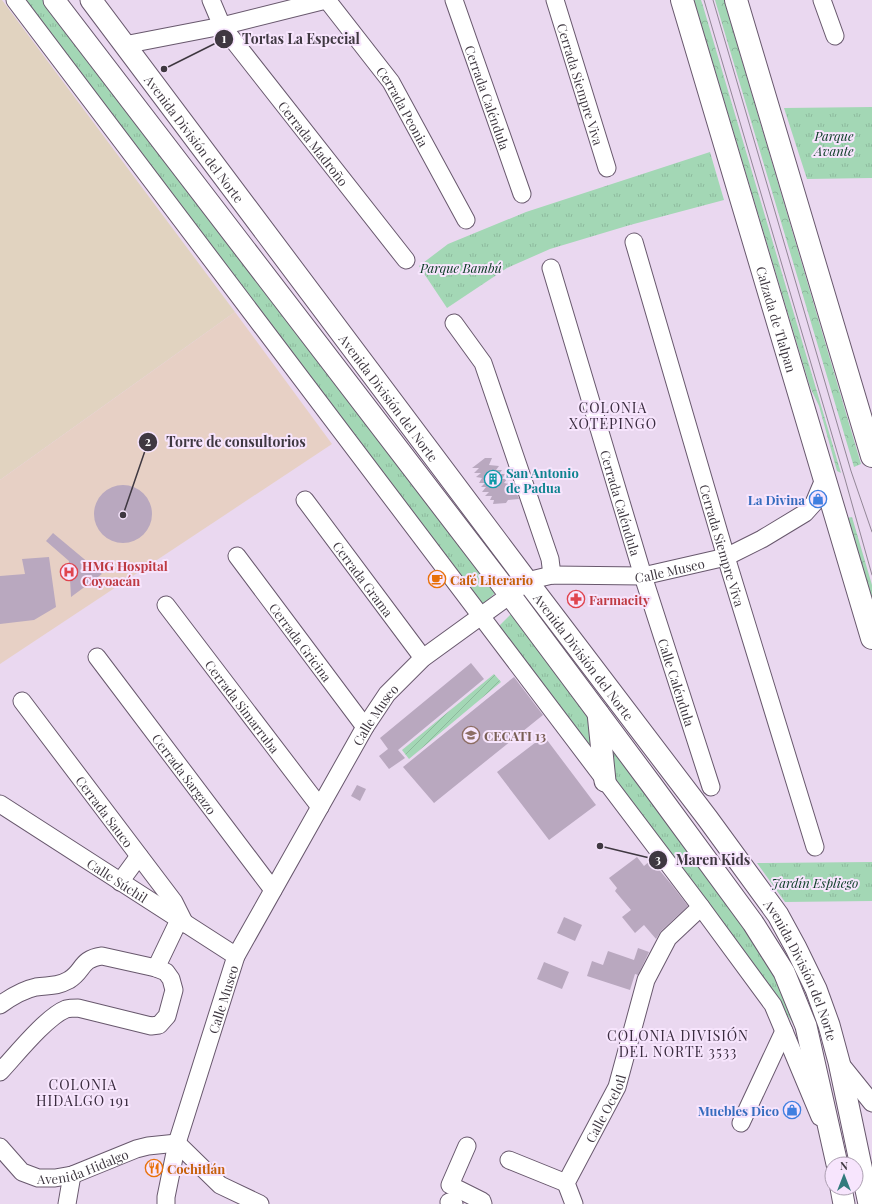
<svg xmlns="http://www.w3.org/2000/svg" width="872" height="1204" viewBox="0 0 872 1204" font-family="'Playfair Display',serif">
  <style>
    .industrial { fill: #e1d3c0 }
    .medical { fill: #e7d0c5 }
    .grass { fill: url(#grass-tufts) }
    .forest { fill: url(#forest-crowns) }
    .garden { fill: url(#garden-furrows) }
    .building { fill: #b9a8bf }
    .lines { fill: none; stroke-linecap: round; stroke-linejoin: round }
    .minor-casing { stroke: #68586d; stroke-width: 19 }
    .major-casing { stroke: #68586d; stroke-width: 23 }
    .highway-casing { stroke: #68586d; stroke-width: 24 }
    .minor { stroke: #fff; stroke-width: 17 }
    .major { stroke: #fff; stroke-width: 21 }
    .highway { stroke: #fff; stroke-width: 22 }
    .tram { stroke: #928696; stroke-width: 1 }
    .labels { text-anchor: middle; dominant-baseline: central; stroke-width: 4; stroke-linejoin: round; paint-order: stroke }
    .street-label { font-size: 13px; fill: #3f3841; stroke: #f7e5fd }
    .park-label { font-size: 13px; font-style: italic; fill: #083a22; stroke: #f7e5fd }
    .culture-label { font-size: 13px; font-weight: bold; fill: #0d838f; stroke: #f7e5fd; text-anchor: start }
    .shop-label { font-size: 13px; font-weight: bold; fill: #366cbe; stroke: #f7e5fd; text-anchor: end }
    .health-label { font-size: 13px; font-weight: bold; fill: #be3a42; stroke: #f7e5fd; text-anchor: start }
    .food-label { font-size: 13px; font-weight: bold; fill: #c56008; stroke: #f7e5fd; text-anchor: start }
    .education-label { font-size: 13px; font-weight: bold; fill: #785e54; stroke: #f7e5fd; text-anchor: start }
    .neighbourhood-label { font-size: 14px; letter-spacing: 1px; fill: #392b3e; stroke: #f7e5fd }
    .leader { fill: none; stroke: #3f3841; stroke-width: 1.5 }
    .callout-dot { fill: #3f3841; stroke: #f7e5fd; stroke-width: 1.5 }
    .mark-label { font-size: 12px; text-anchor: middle; font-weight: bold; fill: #fff }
    .callout-label { font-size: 14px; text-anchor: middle; font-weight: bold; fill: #3f3841; stroke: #f7e5fd; stroke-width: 4; stroke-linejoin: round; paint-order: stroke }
  </style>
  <defs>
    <pattern id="grass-tufts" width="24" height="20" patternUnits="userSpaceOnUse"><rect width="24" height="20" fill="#a3d7b5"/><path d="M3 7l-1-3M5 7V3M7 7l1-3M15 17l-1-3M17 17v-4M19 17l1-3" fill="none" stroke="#8db99d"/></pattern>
    <pattern id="forest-crowns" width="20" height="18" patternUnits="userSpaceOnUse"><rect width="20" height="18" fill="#a3d7b5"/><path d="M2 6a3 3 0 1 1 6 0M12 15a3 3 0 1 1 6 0" fill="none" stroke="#8db99d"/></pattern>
    <pattern id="garden-furrows" width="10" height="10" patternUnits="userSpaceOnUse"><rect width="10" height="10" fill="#a3d7b5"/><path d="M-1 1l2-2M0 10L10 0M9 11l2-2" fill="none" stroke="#8db99d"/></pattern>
  </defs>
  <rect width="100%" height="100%" fill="#ead8f0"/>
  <!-- industrial -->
  <path class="industrial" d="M0,0H2L235,312L0,480Z"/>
  <!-- medical -->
  <path class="medical" d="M235,312L332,444L0,664V480Z"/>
  <!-- grass -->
  <path class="grass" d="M25,0H44L496,592L480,608Z
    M872,107V178L807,179L784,108Z
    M710,152L724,200L630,225L550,249L507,268L447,308L419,266L448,244L526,212Z
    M511,614L722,895L776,972L799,1032L760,976L498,627Z
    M872,862V901L785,902L757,863Z"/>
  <!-- forest -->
  <path class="forest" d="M694,0H701L703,6L841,473L837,471L819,406L810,387Z
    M715,0H724L861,464L854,467Z
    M852,517L872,585V600L847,518Z"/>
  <!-- garden -->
  <path class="garden" d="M494,674L501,682L409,759L402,750Z"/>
  <!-- building -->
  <path class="building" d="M485,458H492L489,465L499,466L496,470H502L499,474H505L502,479H507L504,483L509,484L506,488L510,489L507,493L517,494L519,499L508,500L506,503L493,504L494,500H490L492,496H485L489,492H482L486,487H481L485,483H479L482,478L476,477L481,473H474L479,468H472Z
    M94 514a29 29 0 1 1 58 0a29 29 0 1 1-58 0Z
    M53,533L102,574L71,597L69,561L46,541Z
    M49,557L56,607L34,620L0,624V576L25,574L22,559Z
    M471,663L484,679L398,750L405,758L389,769L379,756L388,749L380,738Z
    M514,677L543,715L434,803L403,767Z
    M544,736L596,805L549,840L497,772Z
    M357,785L366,789L360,801L351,796Z
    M637,857L644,866L651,860L671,884L688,906L661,931L656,939L644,925L635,933L622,917L631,910L615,891L617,888L609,878Z
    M564,917L582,925L575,941L557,933Z
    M638,948L649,952L638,975L635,974L630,990L587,976L592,961L603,965L608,951L634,960Z
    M544,962L569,972L562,989L537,979Z"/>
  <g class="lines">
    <defs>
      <g id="minor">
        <path d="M15,0L701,907L773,1005L820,1117"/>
        <path id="s1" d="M211,0L222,26L406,260"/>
        <path id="s2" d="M327,0L391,82L466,220"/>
        <path id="s3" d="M454,0L522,194"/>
        <path id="s4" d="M555,0L607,168"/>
        <path d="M822,0L835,36"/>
        <path d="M124,45L222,26L326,0"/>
        <path id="s5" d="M634,242L726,557L815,847"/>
        <path id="s6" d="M551,268L643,576L711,787"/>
        <path d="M454,323L483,363L550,559L552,575"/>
        <path id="s7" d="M305,500L423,658"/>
        <path id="s8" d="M237,556L365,727"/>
        <path id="s9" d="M166,605L320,807"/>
        <path id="s10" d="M97,657L273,890"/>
        <path id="s11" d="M22,701L174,902L185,924"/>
        <path id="s12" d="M0,804L236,956"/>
        <path d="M120,882L139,856"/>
        <path d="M156,968L179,920"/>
        <path d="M0,1005C11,997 22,990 36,987C49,985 56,987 69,980C84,971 80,959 102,956L156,968L166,972L171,979L174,990L167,1016L159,1025L151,1026L78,1008C74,1008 70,1008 66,1009C46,1017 15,1056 0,1072"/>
        <path d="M839,1062L872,1103"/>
        <path d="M741,1123L784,1031"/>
        <path d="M467,1146L450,1185L482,1201L483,1204"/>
        <path id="s13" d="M0,1147L22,1172L38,1178H55L72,1175L136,1149L148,1146L177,1143L220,1185L260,1204"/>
        <path d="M509,1160L566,1183"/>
        <path d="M449,1202L454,1204"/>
        <path d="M67,1204L72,1175"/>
        <path id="s14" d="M166,1204V1197L177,1143L236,956L365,727L387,694L423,658L510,595L527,581L552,575L643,576L726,557L762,539L805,513L814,503L825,477"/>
        <path id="s15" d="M574,1204L566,1183L617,1087L646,980L668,938L701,907"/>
      </g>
      <g id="major">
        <path d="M54,0L510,595L651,784L753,923L784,972L806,1026L837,1164"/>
        <path id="s16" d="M91,0L527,581L708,819L778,915L796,948L816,989L829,1025L839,1062L869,1204"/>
        <path d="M598,713L605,781"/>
        <path d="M841,1188L844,1204"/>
      </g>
      <g id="highway">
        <path id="s17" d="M682,0L872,638"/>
        <path d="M736,0L872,456"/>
      </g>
    </defs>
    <!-- minor casing -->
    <use href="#minor" class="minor-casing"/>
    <!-- major casing -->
    <use href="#major" class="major-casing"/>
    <!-- highway casing -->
    <use href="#highway" class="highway-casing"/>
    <!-- minor -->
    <use href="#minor" class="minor"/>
    <!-- major -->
    <use href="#major" class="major"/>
    <!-- highway -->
    <use href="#highway" class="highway"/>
    <!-- tram -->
    <path class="tram" d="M704,0L845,479L872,575
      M713,0L851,471L872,532"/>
  </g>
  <!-- icons -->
  <defs>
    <symbol id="building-ring" viewBox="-11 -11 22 22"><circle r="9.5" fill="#f7e5fd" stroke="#0f9aa8" stroke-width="1.5"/><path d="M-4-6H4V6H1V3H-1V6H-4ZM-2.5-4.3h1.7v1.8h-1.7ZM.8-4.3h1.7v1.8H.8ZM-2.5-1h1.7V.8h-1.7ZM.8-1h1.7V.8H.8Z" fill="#0f9aa8"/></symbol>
    <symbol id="shop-ring" viewBox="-11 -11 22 22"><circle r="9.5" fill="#f7e5fd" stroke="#3f7fe0" stroke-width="1.5"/><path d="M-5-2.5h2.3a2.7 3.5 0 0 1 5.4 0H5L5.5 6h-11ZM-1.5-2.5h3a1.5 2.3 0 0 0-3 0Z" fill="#3f7fe0"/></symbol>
    <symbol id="hospital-ring" viewBox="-11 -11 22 22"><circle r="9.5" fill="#f7e5fd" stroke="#e0444e" stroke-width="1.5"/><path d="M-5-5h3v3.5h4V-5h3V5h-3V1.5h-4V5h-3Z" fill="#e0444e"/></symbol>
    <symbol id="cafe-ring" viewBox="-11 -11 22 22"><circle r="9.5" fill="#f7e5fd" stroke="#e8710a" stroke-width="1.5"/><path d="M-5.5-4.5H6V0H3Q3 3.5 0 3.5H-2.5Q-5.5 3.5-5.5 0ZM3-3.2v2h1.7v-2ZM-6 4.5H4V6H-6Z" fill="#e8710a"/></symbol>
    <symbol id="pharmacy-ring" viewBox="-11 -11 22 22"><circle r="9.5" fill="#f7e5fd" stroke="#e0444e" stroke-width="1.5"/><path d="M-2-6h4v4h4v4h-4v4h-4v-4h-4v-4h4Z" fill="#e0444e"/></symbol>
    <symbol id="university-ring" viewBox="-11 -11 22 22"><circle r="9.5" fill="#f7e5fd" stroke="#8d6e63" stroke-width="1.5"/><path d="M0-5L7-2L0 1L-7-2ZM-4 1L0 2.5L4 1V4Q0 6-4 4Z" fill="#8d6e63"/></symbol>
    <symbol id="restaurant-ring" viewBox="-11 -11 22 22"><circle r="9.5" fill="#f7e5fd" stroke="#e8710a" stroke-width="1.5"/><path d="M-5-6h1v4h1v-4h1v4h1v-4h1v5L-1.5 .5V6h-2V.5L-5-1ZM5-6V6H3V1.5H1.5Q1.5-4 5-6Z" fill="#e8710a"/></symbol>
  </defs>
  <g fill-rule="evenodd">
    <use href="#building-ring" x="483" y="469" width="20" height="20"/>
    <use href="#shop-ring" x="808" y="489" width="20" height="20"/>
    <use href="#hospital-ring" x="59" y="562" width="20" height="20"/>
    <use href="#cafe-ring" x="427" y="569" width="20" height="20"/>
    <use href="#pharmacy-ring" x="566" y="589" width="20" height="20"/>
    <use href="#university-ring" x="461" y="725" width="20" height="20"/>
    <use href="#shop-ring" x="782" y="1100" width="20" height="20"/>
    <use href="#restaurant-ring" x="144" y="1158" width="20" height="20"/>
  </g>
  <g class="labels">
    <!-- street labels -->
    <g class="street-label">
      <text stroke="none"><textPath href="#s4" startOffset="88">Cerrada Siempre Viva</textPath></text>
      <text stroke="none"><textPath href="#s3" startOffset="103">Cerrada Caléndula</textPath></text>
      <text stroke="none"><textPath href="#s2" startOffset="131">Cerrada Peonia</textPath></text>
      <text stroke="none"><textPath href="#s16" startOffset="173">Avenida División del Norte</textPath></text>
      <text stroke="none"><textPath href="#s1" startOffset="177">Cerrada Madroño</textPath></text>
      <text stroke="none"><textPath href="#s17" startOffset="333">Calzada de Tlalpan</textPath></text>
      <text stroke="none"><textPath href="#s16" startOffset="497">Avenida División del Norte</textPath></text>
      <text stroke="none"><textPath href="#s6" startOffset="245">Cerrada Caléndula</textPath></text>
      <text stroke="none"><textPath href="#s5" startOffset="316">Cerrada Siempre Viva</textPath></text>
      <text stroke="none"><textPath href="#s14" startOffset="885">Calle Museo</textPath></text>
      <text stroke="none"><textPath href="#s7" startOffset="98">Cerrada Grama</textPath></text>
      <text stroke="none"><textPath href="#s8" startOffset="107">Cerrada Gricina</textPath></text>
      <text stroke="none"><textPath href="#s16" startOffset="821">Avenida División del Norte</textPath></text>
      <text stroke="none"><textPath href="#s6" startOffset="433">Calle Caléndula</textPath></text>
      <text stroke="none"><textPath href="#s9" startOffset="127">Cerrada Simarruba</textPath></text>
      <text stroke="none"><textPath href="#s14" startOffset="537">Calle Museo</textPath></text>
      <text stroke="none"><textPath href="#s10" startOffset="146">Cerrada Sargazo</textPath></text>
      <text stroke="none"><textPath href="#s11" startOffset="138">Cerrada Sauco</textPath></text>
      <text stroke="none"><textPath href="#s12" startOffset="140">Calle Súchil</textPath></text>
      <text stroke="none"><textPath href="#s16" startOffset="1204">Avenida División del Norte</textPath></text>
      <text stroke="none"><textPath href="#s14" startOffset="213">Calle Museo</textPath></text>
      <text stroke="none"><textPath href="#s15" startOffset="107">Calle Ocelotl</textPath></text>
      <text stroke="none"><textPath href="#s13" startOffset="97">Avenida Hidalgo</textPath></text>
    </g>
    <!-- park labels -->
    <g class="park-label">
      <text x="834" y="135">Parque<tspan x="834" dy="15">Avante</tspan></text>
      <text x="461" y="267">Parque Bambú</text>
      <text x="815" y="882">Jardín Espliego</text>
    </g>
    <!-- culture labels -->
    <g class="culture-label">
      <text x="506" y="472">San Antonio<tspan x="506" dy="15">de Padua</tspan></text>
    </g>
    <!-- shop labels -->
    <g class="shop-label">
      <text x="805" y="499">La Divina</text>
      <text x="779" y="1110">Muebles Dico</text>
    </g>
    <!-- health labels -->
    <g class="health-label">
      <text x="82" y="565">HMG Hospital<tspan x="82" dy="15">Coyoacán</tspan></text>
      <text x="589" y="599">Farmacity</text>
    </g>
    <!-- food labels -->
    <g class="food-label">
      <text x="450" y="579">Café Literario</text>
      <text x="167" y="1168">Cochitlán</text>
    </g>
    <!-- education labels -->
    <g class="education-label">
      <text x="484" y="735">CECATI 13</text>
    </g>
    <!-- neighbourhood labels -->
    <g class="neighbourhood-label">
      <text x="613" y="407">COLONIA<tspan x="613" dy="16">XOTEPINGO</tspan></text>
      <text x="678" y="1035">COLONIA DIVISIÓN<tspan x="678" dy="16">DEL NORTE 3533</tspan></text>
      <text x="83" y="1084">COLONIA<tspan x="83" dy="16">HIDALGO 191</tspan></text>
    </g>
  </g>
  <!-- callouts -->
  <path class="leader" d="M164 69L224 39M123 515L148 442M600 846L658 860"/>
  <g class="callout-dot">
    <circle cx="164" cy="69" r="4"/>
    <circle cx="123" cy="515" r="4"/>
    <circle cx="600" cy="846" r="4"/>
    <circle cx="224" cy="39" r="10"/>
    <circle cx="148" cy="442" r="10"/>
    <circle cx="658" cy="860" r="10"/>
  </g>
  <g class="mark-label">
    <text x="224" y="43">1</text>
    <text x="148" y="446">2</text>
    <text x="658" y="864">3</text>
  </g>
  <g class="callout-label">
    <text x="301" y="44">Tortas La Especial</text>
    <text x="236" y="447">Torre de consultorios</text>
    <text x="713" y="865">Maren Kids</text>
  </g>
  <!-- north arrow -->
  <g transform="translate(844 1176)"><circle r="19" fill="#f7e5fd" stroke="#ada0b2"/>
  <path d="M0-3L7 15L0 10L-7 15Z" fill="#327b7d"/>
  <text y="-6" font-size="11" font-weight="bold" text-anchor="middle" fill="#3f3841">N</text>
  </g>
</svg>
